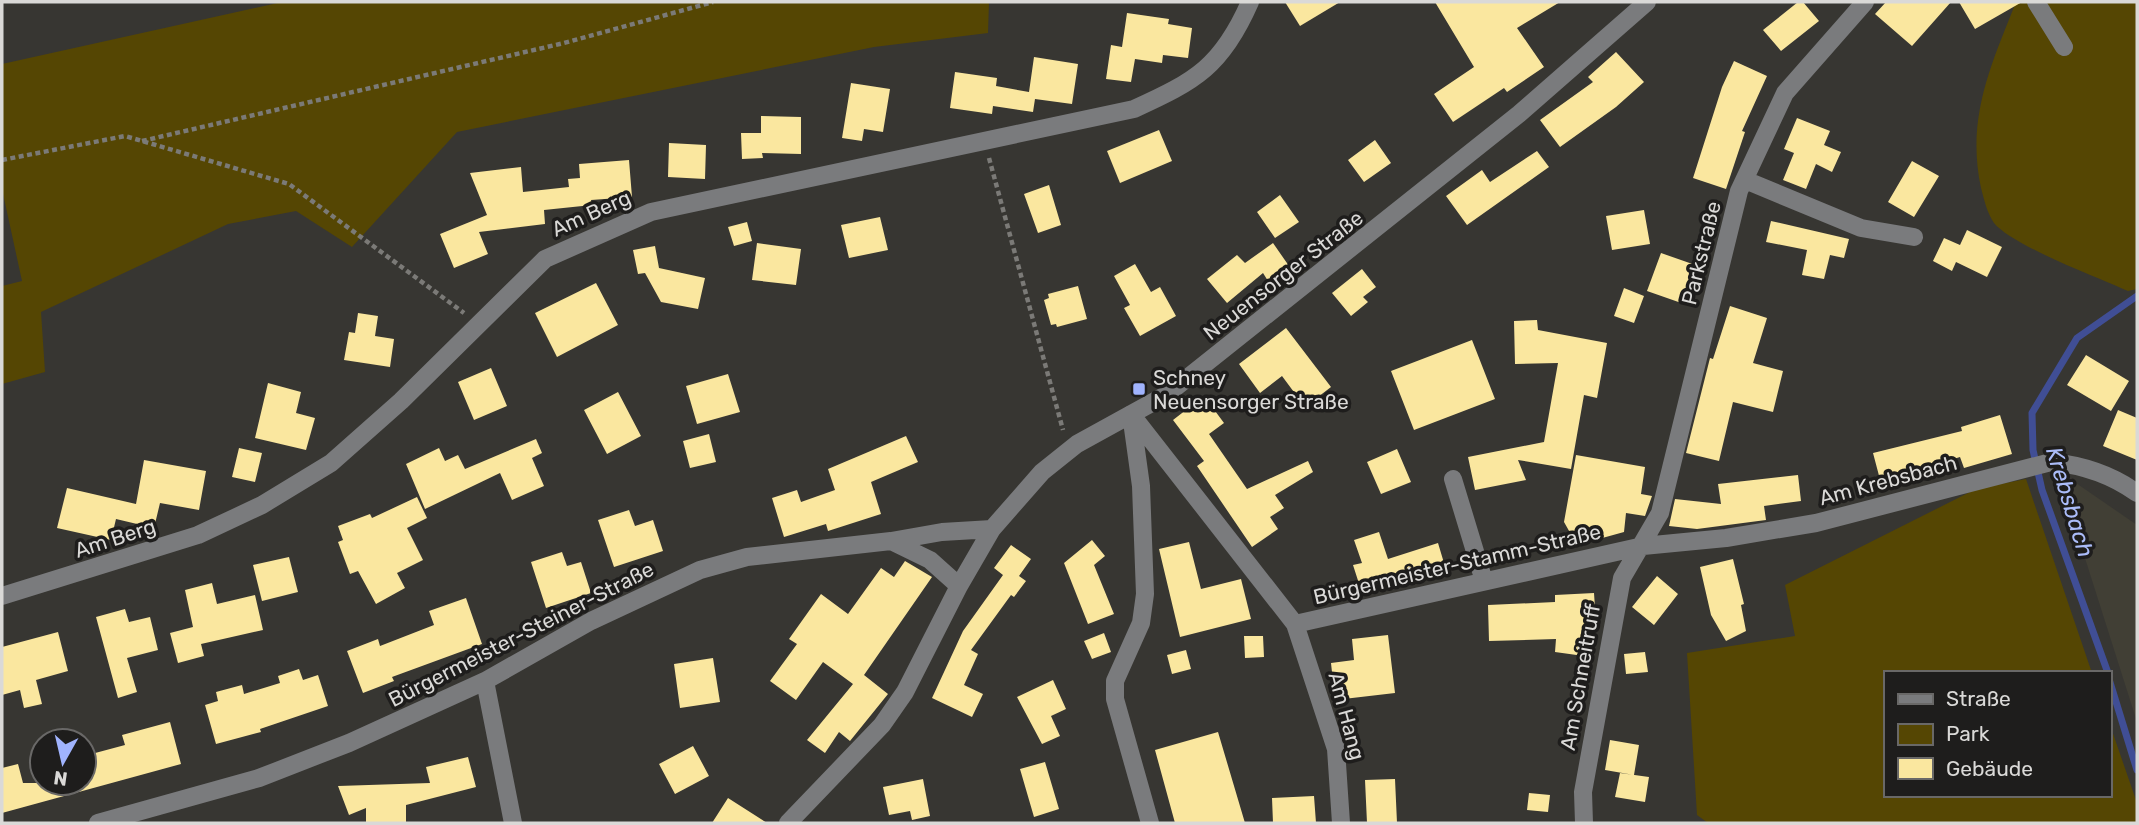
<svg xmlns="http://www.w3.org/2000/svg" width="2139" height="825" viewBox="0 0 2139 825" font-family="Rubik,sans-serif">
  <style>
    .built { fill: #413f35 }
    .green { fill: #554603 }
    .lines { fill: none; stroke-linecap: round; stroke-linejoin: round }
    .stream { stroke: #404e95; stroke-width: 7 }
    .building { fill: #fae79f }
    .path { stroke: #7b7a77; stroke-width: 4.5; stroke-dasharray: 5 3.5; stroke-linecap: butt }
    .minor { stroke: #7a7b7d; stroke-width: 18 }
    .poi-dot { fill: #a0b3fd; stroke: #1e1d1c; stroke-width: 2.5 }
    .labels { text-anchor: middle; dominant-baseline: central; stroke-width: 7; stroke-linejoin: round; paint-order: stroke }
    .street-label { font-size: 21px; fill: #dad9d7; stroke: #1e1d1c }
    .poi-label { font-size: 21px; fill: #dad9d7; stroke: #1e1d1c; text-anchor: start }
    .water-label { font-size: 23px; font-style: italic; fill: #abbcf9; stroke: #1e1d1c }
  </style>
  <rect width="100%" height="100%" fill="#373632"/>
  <!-- built -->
  <path class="built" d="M2057,470L2137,525V722Z"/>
  <!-- green -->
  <path class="green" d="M282,2H989L988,33L874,47L457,132L352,247L296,211L228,224L41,312L45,372L2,384V286L22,281L2,189V64Z
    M2016,2H2137V289L2128,291C2097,277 2013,246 1994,223C1987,213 1984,199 1981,188C1966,118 1991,65 2016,2Z
    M2026,479L2092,673H1885V795H2109V722L2137,803V823H1708L1697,815L1687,653L1795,636L1785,585L1976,489Z"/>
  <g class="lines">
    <!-- stream -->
    <path class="stream" d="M2108,673L2042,490L2033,450L2032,413L2077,338L2137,296
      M2109,679L2137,770"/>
  </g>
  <!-- building -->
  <path class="building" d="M1285,2H1340L1300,26Z
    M1435,2H1560L1517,28L1544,67L1507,92L1504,88L1453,122L1434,94L1474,67Z
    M1798,2H1803L1819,21L1781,51L1763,30Z
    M1886,2H1951L1912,46L1875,14Z
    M1959,2H2022L1975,29Z
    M1127,13L1169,19L1168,24L1192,28L1188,58L1163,55L1162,63L1135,59L1131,82L1106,79L1111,45L1122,47Z
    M1616,52L1644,82L1616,107L1560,147L1540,120L1593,82L1588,77Z
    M1034,57L1078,64L1072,104L1035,99L1033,112L993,106L992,114L950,108L955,72L997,78L996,86L1029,92Z
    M1734,61L1767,76L1742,131L1745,132L1726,189L1693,178L1722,87Z
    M851,83L890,89L883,132L864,129L862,141L842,138Z
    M761,116L801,117V154L762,153L763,158L742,159L741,133H761Z
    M1797,118L1830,131L1824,145L1841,152L1832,172L1816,164L1806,189L1783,180L1794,153L1784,149Z
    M1159,130L1172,161L1120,183L1107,151Z
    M1375,140L1391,163L1364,182L1348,160Z
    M669,143L706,145L705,179L668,177Z
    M1537,151L1549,167L1467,225L1446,196L1482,170L1490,182Z
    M629,160L632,197L591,200L592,205L544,210L545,224L479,232L488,254L454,268L440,234L487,215L470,173L521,167L523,192L569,187L568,179L580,178L579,164Z
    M1912,161L1939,176L1914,217L1888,202Z
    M1049,185L1061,225L1038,233L1024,194Z
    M1280,195L1299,222L1275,238L1257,212Z
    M1644,210L1650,244L1612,250L1606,216Z
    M880,217L888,250L849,258L841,225Z
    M1771,221L1849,239L1844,258L1830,255L1824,279L1802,275L1807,250L1766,242Z
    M747,222L752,241L734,246L728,227Z
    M1967,230L2002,247L1987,277L1956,262L1952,271L1933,261L1944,238L1960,245Z
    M757,243L801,249L796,285L752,280Z
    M1273,243L1289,266L1268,281L1263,273L1227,303L1207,279L1237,255L1245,263Z
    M655,246L659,268L705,278L698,309L661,302L645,273L638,274L633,250Z
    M1661,253L1701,267L1687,305L1647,291Z
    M1135,264L1151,292L1160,287L1176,316L1140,336L1124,308L1130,305L1114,276Z
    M1362,269L1376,287L1363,297L1368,302L1351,316L1332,293Z
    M596,283L618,325L557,357L535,313Z
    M1078,286L1087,319L1057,327L1056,324L1051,325L1044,300L1049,298L1048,294Z
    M1624,288L1644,296L1634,323L1614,316Z
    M1730,306L1767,318L1753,363L1783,371L1773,412L1733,402L1719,461L1686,453L1710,358L1713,359Z
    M358,313L378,316L375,336L394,339L390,367L344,360L349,332L355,333Z
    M1537,320L1538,330L1607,343L1597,398L1584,395L1571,469L1518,460L1526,480L1475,490L1468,457L1544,442L1558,363L1515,364L1514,321Z
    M1286,328L1331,387L1305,407L1282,376L1260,393L1239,364Z
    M1472,340L1495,399L1414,430L1391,371Z
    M2086,355L2129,381L2111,411L2067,385Z
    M491,368L507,406L474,420L458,382Z
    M728,374L740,412L697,424L686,386Z
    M268,383L301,392L296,413L315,418L306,450L255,438Z
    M618,392L641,436L607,454L584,410Z
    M1204,396L1224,423L1209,434L1247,489L1308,461L1313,472L1275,495L1284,508L1270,517L1278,529L1252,547L1197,466L1204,461L1173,420Z
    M2118,410L2137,418V460L2103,446Z
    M2000,415L2012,454L1964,468L1960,457L1921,469L1923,476L1882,487L1873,453L1962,431L1961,427Z
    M709,434L716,462L690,468L683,441Z
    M906,436L918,462L871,482L881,514L828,531L826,524L784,537L772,498L797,490L801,502L835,490L828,469Z
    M536,439L542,453L532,458L544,486L512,500L500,473L425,509L406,464L439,448L445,461L458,455L465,469Z
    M239,448L262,453L255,482L232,477Z
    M1397,449L1411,482L1381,494L1367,462Z
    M1576,455L1645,467L1641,494L1652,496L1645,516L1626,513L1624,532L1577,545L1564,522Z
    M144,460L206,471L199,510L160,503L154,528L116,519L111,540L57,528L67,488L136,504Z
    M1798,475L1801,501L1764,506L1766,520L1697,529L1669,526L1675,499L1721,504L1718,484Z
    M417,497L427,518L407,528L423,560L397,573L405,588L376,604L358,571L350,574L338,542L343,540L338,526L370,514L372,518Z
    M629,510L635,526L653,520L663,551L614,567L598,520Z
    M1379,532L1388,559L1438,543L1447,573L1420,581L1418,575L1362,593L1353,565L1362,563L1354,540Z
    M1092,540L1105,556L1094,565L1114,614L1088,624L1064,563Z
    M1189,542L1201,589L1241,579L1251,619L1180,637L1159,549Z
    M1011,545L1031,559L1019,576L1026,581L1014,597L1011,595L971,650L978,654L964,685L983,694L972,717L932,698L963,631L1003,575L994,568Z
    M562,552L567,566L581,562L591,593L546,608L531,562Z
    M289,557L298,592L262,601L253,565Z
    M1733,559L1744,604L1741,605L1746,631L1726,641L1711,615L1700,567Z
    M905,561L932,577L864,675L888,694L850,741L839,732L825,753L807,740L853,684L823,662L796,700L770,681L797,644L789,639L821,594L848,614L881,568L894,577Z
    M1657,576L1678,594L1654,625L1632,607Z
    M212,583L217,604L255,595L263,630L201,644L204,656L178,663L170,633L193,627L185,590Z
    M1594,593L1596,623L1591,657L1555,652L1556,639L1489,641L1488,605L1555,602V595Z
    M466,598L482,644L392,677L394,681L363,693L347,651L378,639L380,646L434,625L429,611Z
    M125,609L129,622L150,617L158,650L127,658L137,692L118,698L96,617Z
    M58,632L68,671L36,680L42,704L24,708L20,690L2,695V647Z
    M1104,633L1111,652L1092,659L1084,641Z
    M1388,635L1395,693L1335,700L1331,663L1354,660L1352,639Z
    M1244,636H1263L1264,657L1245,658Z
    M1186,650L1191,669L1172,674L1167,655Z
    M1645,652L1648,672L1626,674L1624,654Z
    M713,658L720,702L680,708L674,664Z
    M299,669L303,680L318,675L328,706L260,729L261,732L216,744L205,705L218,701L216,692L242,685L244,694L280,683L278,676Z
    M1053,680L1066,709L1051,716L1060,736L1042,744L1017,697Z
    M170,722L181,764L2,813V768L18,764L23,783H84V756L125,745L122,735Z
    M1218,732L1245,823H1175L1155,750Z
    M1610,740L1639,745L1634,775L1605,770Z
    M693,746L709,776L675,794L659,764Z
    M468,757L476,787L406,805V822L366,823V808L349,815L338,786L430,783L426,767Z
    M1045,762L1059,809L1034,817L1020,769Z
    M1620,773L1649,777L1645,802L1615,797Z
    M923,779L930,816L912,820L910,811L889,815L883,787Z
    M1395,779L1397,823H1367L1365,780Z
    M1529,793L1550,795L1548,812L1527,810Z
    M1314,796L1316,823H1273L1272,798Z
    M728,798L767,823H712Z"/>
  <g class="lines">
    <!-- path -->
    <path class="path" d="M142,141L564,43L713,2
      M989,158L1063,430
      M2,160L125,136L289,184L464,313"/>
    <!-- minor -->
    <path class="minor" d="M2036,2L2064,47
      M1745,180L1861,228L1914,237
      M1131,414L1295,624L1643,546L1726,538L1816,523L2051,462C2082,465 2112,475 2137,493
      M1131,414L1141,486L1145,594L1141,623L1115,681V699L1150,823
      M1453,479L1484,581
      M891,541L930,560L959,586
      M2,596L198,535L262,505L331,463L401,401L545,259L651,212L1134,109C1196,81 1222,66 1250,2
      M1295,624L1336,749L1341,823
      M485,681L513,823
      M98,823L259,778L349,743L485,681L591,621L700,570L747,557L891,541L942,532L992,529
      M788,823L882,725L905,692L959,586L992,529L1042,472L1077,444L1166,395L1519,114L1647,2
      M1584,823L1583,792L1622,578L1660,513L1739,191L1785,93L1865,2"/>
  </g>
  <!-- markers -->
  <rect class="poi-dot" x="1132" y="382" width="14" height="14" rx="3.5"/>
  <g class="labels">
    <!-- street labels -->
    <g class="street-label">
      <text transform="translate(591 213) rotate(-24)">Am Berg</text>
      <text transform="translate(1701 253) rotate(-76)">Parkstraße</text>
      <text transform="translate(1283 275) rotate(-38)">Neuensorger Straße</text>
      <text transform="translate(1888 480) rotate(-15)">Am Krebsbach</text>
      <text transform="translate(115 538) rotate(-18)">Am Berg</text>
      <text transform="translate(1457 564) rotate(-13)">Bürgermeister-Stamm-Straße</text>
      <text transform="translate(521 634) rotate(-27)">Bürgermeister-Steiner-Straße</text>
      <text transform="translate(1580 677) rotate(-80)">Am Schneitruff</text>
      <text transform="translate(1347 716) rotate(75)">Am Hang</text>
    </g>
    <!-- poi labels -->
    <g class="poi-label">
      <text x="1153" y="377">Schney<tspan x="1153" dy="24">Neuensorger Straße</tspan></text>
    </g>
    <!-- water labels -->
    <g class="water-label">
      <text transform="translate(2070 502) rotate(73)">Krebsbach</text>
    </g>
  </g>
  <!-- border -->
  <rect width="2139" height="825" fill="none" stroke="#dad9d7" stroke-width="7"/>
  <!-- legend -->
  <rect x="1884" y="671" width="228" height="126" fill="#1e1d1c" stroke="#696867" stroke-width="2"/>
  <rect x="1898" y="694" width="35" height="10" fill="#7a7b7d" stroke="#696867" stroke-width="2"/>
  <text x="1946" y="706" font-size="21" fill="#dad9d7">Straße</text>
  <rect x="1898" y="724" width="35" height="21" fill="#554603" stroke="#696867" stroke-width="2"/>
  <text x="1946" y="741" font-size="21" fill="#dad9d7">Park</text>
  <rect x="1898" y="758" width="35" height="21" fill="#fae79f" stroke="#696867" stroke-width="2"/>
  <text x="1946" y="776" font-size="21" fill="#dad9d7">Gebäude</text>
  <!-- north arrow -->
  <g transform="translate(63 762) rotate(188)"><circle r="33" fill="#1e1d1c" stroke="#696867" stroke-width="2"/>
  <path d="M0-5L12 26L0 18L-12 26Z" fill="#a0b3fd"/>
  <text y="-10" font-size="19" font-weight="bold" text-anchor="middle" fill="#dad9d7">N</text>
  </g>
</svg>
